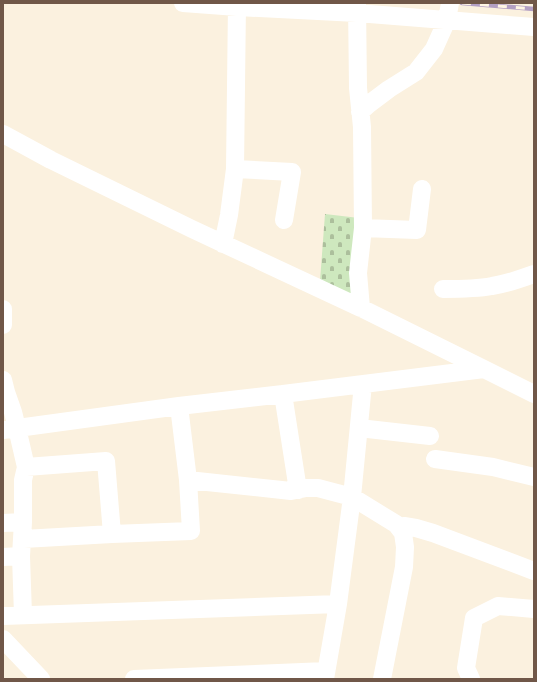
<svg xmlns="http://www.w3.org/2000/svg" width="537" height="682" viewBox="0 0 537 682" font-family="'Space Grotesk',sans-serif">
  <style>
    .cemetery { fill: url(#cemetery-stones) }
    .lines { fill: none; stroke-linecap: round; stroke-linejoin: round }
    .minor { stroke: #fff; stroke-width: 18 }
    .rail-casing { stroke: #b39fc3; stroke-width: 4.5 }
    .rail { stroke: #fff5e4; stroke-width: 3; stroke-dasharray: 9; stroke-linecap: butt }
  </style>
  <defs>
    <pattern id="cemetery-stones" width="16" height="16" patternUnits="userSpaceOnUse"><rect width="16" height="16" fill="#cee8be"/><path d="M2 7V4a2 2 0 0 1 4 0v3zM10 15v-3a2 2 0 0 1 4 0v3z" fill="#acbf9c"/></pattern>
  </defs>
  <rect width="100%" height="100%" fill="#fbf1df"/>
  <!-- cemetery -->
  <path class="cemetery" d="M325,214L359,218L357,298L320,281Z"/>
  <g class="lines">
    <!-- minor -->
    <path class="minor" d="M183,3L237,7L357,13L534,27
      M357,3L358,88L362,127L363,228L358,273L361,308
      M360,112L369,104L389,89L416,72L434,49L447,20L450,3
      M3,134L51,160L192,229L361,308L484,369L534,394
      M235,169L292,172L284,220
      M363,228L417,230L422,189
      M223,244L229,215L235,169L237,3
      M443,289C459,289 476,289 492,286C507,284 520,279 534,274
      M3,309V325
      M3,380L6,392L13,412L17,428L26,467L23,480V522L21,556L23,615
      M363,384L352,497L396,524L403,533L405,547L404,567L382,679
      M283,394L298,490
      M179,406L188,480
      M359,428L430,436
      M3,430L179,406L283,394L484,369
      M435,459L493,467L534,477
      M3,523L23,522
      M399,528L404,526L416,528L433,533L534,571
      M112,534L191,531L188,480L291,491L306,488H318L352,497L338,604L325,679
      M23,539L112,534L106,461L26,467
      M3,557L21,556
      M3,616L338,604
      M3,639L41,679
      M134,679L326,671
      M471,679L466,668L474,618L498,606L534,609"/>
    <defs>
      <path id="rail" d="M462,3L534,9"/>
    </defs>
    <!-- rail casing -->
    <use href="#rail" class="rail-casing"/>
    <!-- rail -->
    <use href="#rail" class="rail"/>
  </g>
  <!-- border -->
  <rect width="537" height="682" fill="none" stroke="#705748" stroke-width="8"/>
</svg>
